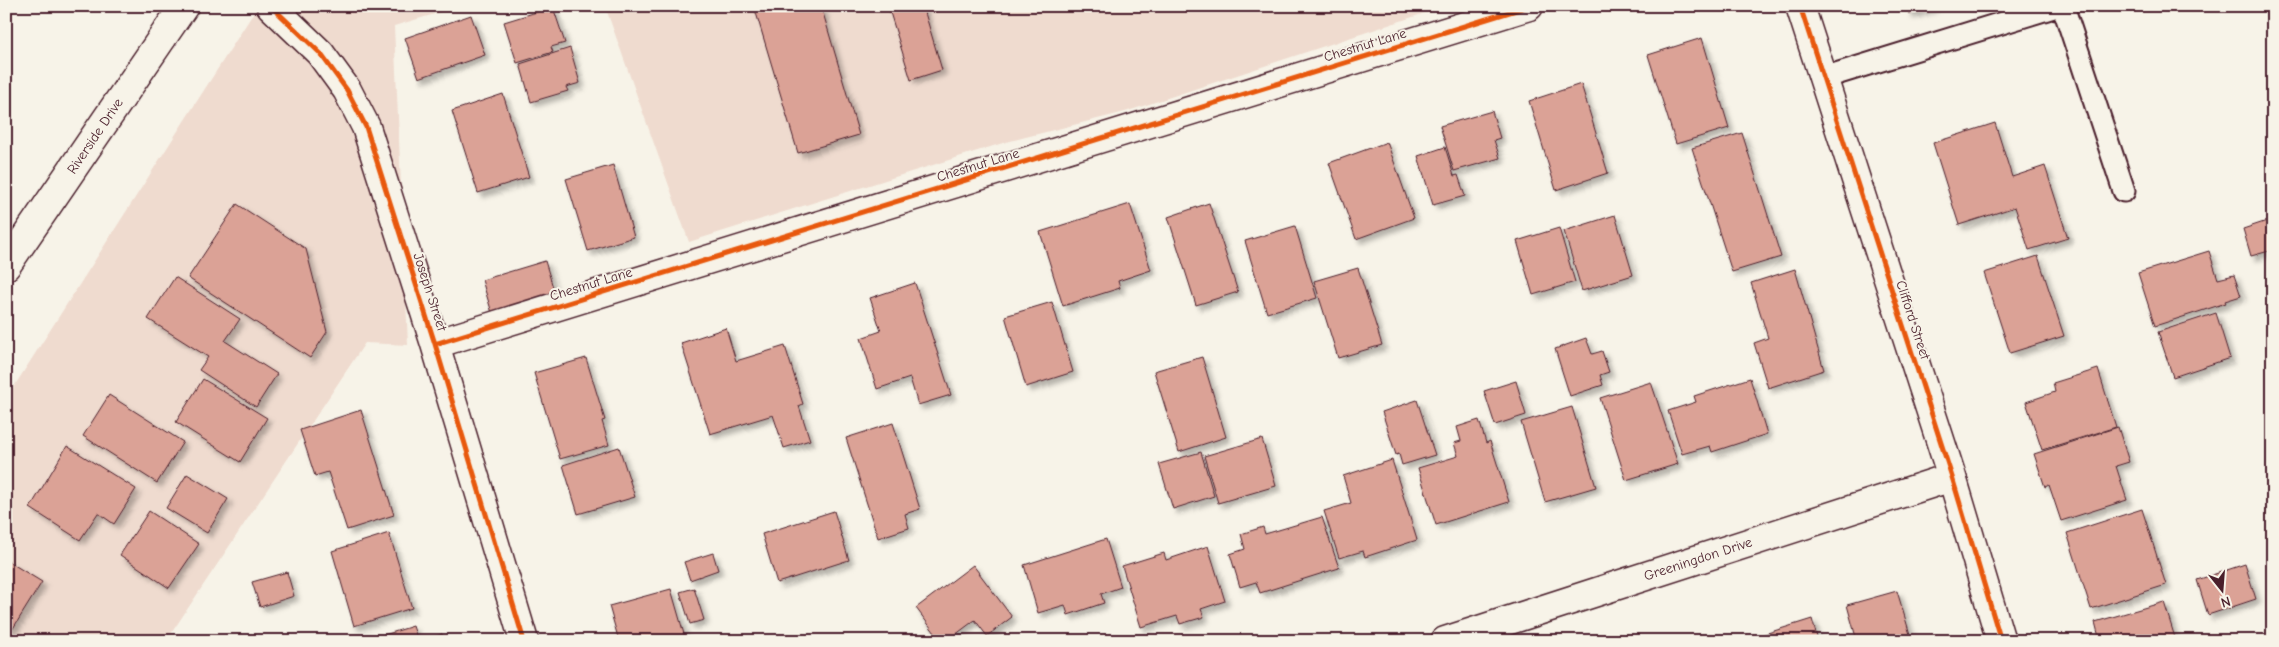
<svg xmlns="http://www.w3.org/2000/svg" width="2279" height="647" viewBox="0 0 2279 647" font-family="'Comic Neue',sans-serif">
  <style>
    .built { fill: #efdbcf }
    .building { fill: #dba296; stroke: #4a1f2b; filter: url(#shadow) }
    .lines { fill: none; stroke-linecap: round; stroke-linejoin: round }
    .service-casing { stroke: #4a1f2b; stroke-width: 25 }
    .minor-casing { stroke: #4a1f2b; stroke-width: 31 }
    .primary-casing { stroke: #4a1f2b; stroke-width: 31 }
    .service { stroke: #f7f3e8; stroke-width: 21 }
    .minor { stroke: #f7f3e8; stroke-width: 28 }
    .primary { stroke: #f7f3e8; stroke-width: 28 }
    .cycleway-casing { stroke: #f7f3e8; stroke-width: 8 }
    .cycleway { stroke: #e8590c; stroke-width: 5 }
    .labels { text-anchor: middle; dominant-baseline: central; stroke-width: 4; stroke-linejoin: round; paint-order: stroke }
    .street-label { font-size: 14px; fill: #4a1f2b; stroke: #f7f3e8 }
  </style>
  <defs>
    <filter id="shadow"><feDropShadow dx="4.5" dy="4.5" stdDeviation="2.5" flood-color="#0004"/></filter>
  </defs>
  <rect width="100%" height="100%" fill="#f7f3e8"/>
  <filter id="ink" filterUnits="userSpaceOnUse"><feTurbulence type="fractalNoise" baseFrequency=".02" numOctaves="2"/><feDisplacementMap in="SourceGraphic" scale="10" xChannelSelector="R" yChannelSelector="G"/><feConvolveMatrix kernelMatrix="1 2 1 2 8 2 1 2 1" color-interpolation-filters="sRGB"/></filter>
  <g filter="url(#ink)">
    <!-- built -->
    <path class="built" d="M258,6H462L394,26L408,345L365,343L166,641H6V399Z
      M605,6H1446L1125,112L1006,142L689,242Z"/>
    <!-- building -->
    <path class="building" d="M754,6H821L859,135L798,153Z
      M888,6H923L942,70L911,80Z
      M1906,6H1935L1909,14Z
      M553,7L565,43L551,47L553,52L517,63L504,22Z
      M471,15L485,55L419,78L405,38Z
      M1702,38L1729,128L1676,144L1648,55Z
      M570,48L580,83L566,87L568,91L531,102L520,64Z
      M1581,84L1608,173L1556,190L1529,101Z
      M503,94L529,177L478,193L452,111Z
      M1492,111L1500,138L1494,140L1500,158L1454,171L1440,126Z
      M1995,123L2012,177L2045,166L2068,238L2029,250L2015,207L1959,225L1933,143Z
      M1742,133L1781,257L1732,272L1692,148Z
      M1387,142L1414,218L1356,239L1329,163Z
      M1445,147L1454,176L1458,175L1465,196L1433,205L1418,156Z
      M613,165L634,237L588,251L566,179Z
      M1209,203L1238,292L1196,305L1168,217Z
      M237,204L306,249L327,332L310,358L188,278Z
      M1130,204L1151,270L1118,281L1120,288L1063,306L1040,232Z
      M1615,215L1633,275L1582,291L1564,231Z
      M2273,219V250L2251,256L2243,229Z
      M1295,226L1317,298L1267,313L1245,241Z
      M1559,228L1575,282L1533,295L1517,241Z
      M2209,251L2218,279L2234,275L2241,296L2225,301L2226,303L2155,326L2138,273Z
      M2038,256L2064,336L2010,353L1984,273Z
      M545,261L555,294L492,313L482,280Z
      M1358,268L1382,345L1338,358L1314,281Z
      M1795,269L1824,370L1768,388L1754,343L1768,338L1751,283Z
      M175,277L240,319L225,341L277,374L256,407L199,370L208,357L148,319Z
      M915,283L951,395L918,405L910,378L877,389L861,338L881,331L870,298Z
      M1052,302L1073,372L1026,387L1005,316Z
      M2216,313L2230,358L2173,377L2158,332Z
      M726,328L736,361L785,346L803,404L799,406L810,440L784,448L773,415L710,434L681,343Z
      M1586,338L1592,354L1602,351L1609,372L1600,375L1603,385L1570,396L1555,349Z
      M1202,357L1226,437L1179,452L1154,371Z
      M586,358L605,420L602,421L609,445L560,459L534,373Z
      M2098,369L2116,427L2042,450L2026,402L2055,392L2053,383Z
      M1750,378L1767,434L1712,452L1710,446L1682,454L1668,411L1696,402L1694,396Z
      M203,379L267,418L240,462L176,422Z
      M1516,381L1526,415L1495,425L1484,391Z
      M1651,382L1678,464L1626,480L1600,398Z
      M109,395L183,442L157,483L83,436Z
      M1417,400L1435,455L1402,465L1399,454L1396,455L1382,412Z
      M1572,407L1596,487L1545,502L1521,422Z
      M361,410L394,515L347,530L328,472L315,476L300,430Z
      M1479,420L1486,443L1490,441L1509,502L1436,525L1418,468L1458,456L1454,443L1461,441L1457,427Z
      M893,423L920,509L905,514L909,528L878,538L846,438Z
      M2118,427L2129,462L2116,466L2127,500L2061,521L2049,485L2045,487L2034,454Z
      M1262,439L1276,486L1218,503L1204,456Z
      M67,446L136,489L114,524L98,513L80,540L30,508Z
      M619,447L635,497L578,514L563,465Z
      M1201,452L1214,496L1173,509L1159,464Z
      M1392,460L1417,540L1365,557L1363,551L1339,558L1324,511L1351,503L1343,476Z
      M187,474L228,499L207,533L166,508Z
      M2142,509L2166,585L2091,609L2067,533Z
      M149,511L199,544L169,588L120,555Z
      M834,511L849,560L777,583L762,534Z
      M1322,517L1339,568L1260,593L1256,582L1240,587L1230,554L1245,549L1241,534L1263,527L1265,534Z
      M389,533L412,608L354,626L332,551Z
      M1106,539L1121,587L1101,594L1104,603L1068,615L1065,605L1038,613L1024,565Z
      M1208,546L1225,601L1201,609L1204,617L1180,624L1177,616L1141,627L1122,566L1164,553L1166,560Z
      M713,553L718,570L690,580L684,562Z
      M6,560L42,582L12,630L6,626Z
      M2245,564L2256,599L2208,615L2197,580Z
      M973,565L1012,617L987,636L975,620L947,641H941L916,608Z
      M287,572L294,596L260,607L252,582Z
      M694,588L704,620L690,624L680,592Z
      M671,589L686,641H619L609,606Z
      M1897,591L1912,641H1857L1847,605Z
      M2164,602L2176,641H2100L2095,622Z
      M1812,619L1818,641H1760L1758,636Z
      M413,626L418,641H365Z
      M442,634L444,641H423Z"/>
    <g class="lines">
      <defs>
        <path id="service" d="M2063,6L2124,191
          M1823,78L2057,6"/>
        <path id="minor" d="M271,6L320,53L347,90L366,127L435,344L524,641
          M1800,6L1952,477L2001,641
          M435,344L1529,6
          M1445,641L1952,477"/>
        <path id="primary" d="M6,266L184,6"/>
      </defs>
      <!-- service casing -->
      <use href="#service" class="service-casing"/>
      <!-- minor casing -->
      <use href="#minor" class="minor-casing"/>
      <!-- primary casing -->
      <use href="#primary" class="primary-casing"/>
      <!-- service -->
      <use href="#service" class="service"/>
      <!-- minor -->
      <use href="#minor" class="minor"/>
      <!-- primary -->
      <use href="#primary" class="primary"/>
      <defs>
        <path id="cycleway" d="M271,6L320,53L347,90L366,127L435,344L524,641
          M1800,6L1952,477L2001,641
          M435,344L1529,6"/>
      </defs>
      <!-- cycleway casing -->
      <use href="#cycleway" class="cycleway-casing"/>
      <!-- cycleway -->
      <use href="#cycleway" class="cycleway"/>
    </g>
  </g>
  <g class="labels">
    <!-- street labels -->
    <g class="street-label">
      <text transform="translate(1365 45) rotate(-17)">Chestnut Lane</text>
      <text transform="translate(95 136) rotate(-56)">Riverside Drive</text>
      <text transform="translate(978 165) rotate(-17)">Chestnut Lane</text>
      <text transform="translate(591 284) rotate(-17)">Chestnut Lane</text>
      <text transform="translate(430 292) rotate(72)">Joseph Street</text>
      <text transform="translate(1913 320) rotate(72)">Clifford Street</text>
      <text transform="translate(1698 559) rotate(-18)">Greeningdon Drive</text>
    </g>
  </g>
  <!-- margin -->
  <rect width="2279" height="647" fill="none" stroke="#f7f3e8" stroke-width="25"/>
  <rect x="12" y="12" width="2254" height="622" fill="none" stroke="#4a1f2b" stroke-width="2" filter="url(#ink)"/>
  <!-- north arrow -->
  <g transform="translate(2222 590) rotate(163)" stroke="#f7f3e8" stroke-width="4" paint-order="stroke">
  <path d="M0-4L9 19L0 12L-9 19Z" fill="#4a1f2b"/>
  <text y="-8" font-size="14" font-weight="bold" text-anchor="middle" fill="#4a1f2b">N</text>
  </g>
</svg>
